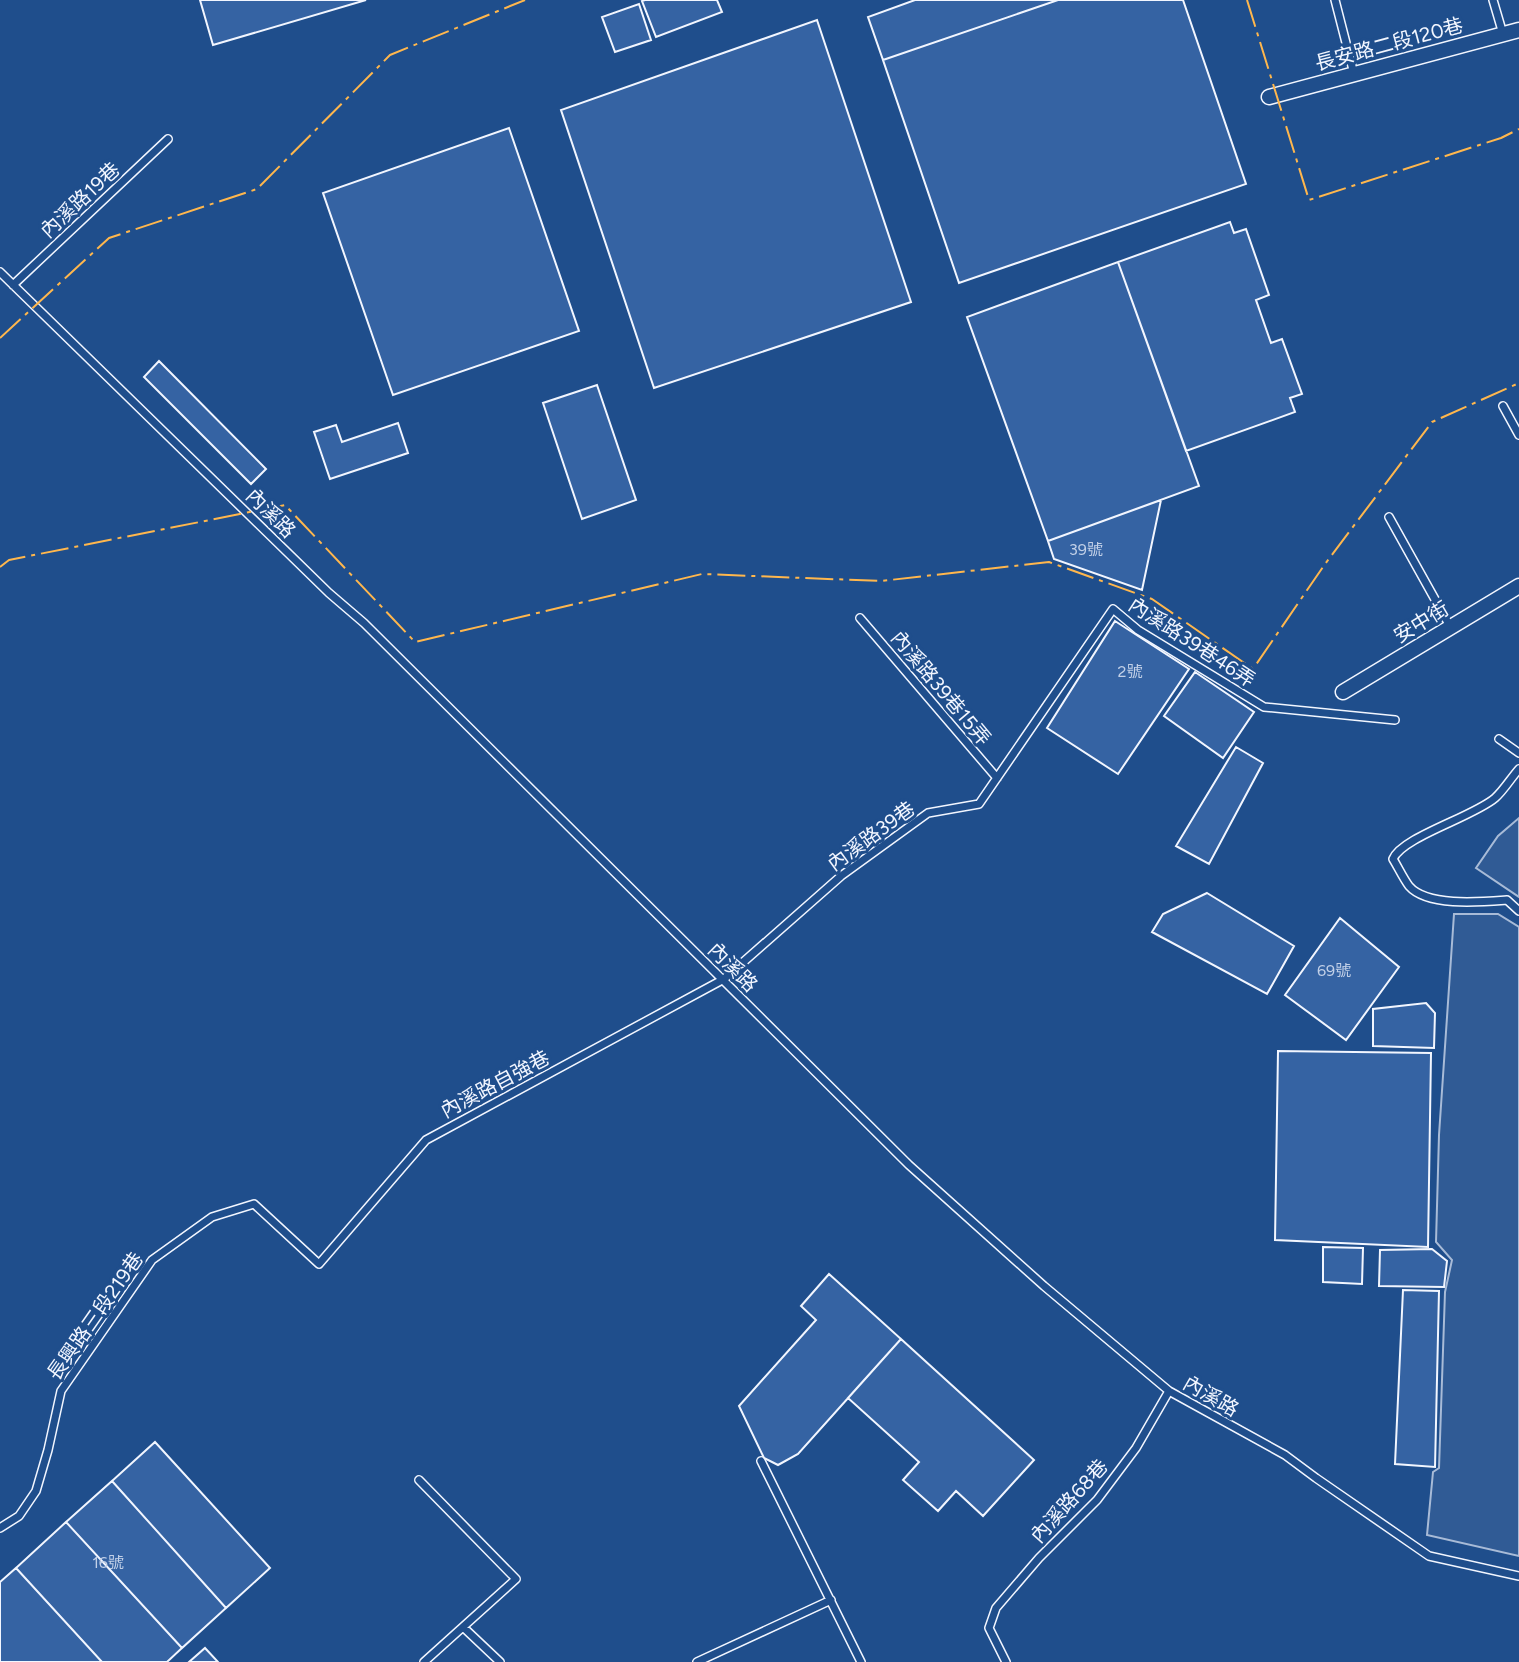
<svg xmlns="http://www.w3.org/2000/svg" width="1519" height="1662" viewBox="0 0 1519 1662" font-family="Figtree,'Noto Sans TC',sans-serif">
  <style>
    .built { fill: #305b95; stroke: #a8bbd7; stroke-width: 2 }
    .building { fill: #3563a3; stroke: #f2f6ff; stroke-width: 2 }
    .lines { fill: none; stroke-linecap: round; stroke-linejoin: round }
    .lane-casing { stroke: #f2f6ff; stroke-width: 10 }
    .street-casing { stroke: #f2f6ff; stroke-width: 17 }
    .lane { stroke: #1f4e8c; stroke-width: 7 }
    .street { stroke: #1f4e8c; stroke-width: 14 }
    .power { stroke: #ffb74d; stroke-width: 2; stroke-dasharray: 28 6 4 6; stroke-linecap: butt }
    .labels { text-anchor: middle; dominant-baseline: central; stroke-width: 6; stroke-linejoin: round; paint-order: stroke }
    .number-label { font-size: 16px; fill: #c3d1e8 }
    .street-label { font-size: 20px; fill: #f2f6ff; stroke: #1f4e8c }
  </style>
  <rect width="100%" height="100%" fill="#1f4e8c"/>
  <!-- built -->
  <path class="built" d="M1519,818V897L1476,868L1498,836Z
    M1454,914H1498L1519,927V1556L1427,1535L1433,1472L1439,1468L1445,1292L1452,1260L1436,1242L1439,1135Z"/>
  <!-- building -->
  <path class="building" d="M200,0H366L213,45Z
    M645,0H717L722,12L656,37L642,1Z
    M915,0H1058L883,60L868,17Z
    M1058,0H1183L1246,184L959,283L883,60Z
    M639,4L651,40L615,52L602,17Z
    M817,20L911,302L654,388L561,110Z
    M509,128L579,331L393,395L323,193Z
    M1230,222L1234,233L1246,229L1269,295L1256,300L1271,343L1282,339L1302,394L1290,398L1295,412L1186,451L1118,262Z
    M1118,262L1199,486L1048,541L967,317Z
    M159,361L266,469L251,484L144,377Z
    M597,385L636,500L582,519L543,403Z
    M398,423L408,453L330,479L314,432L336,425L342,442Z
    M1161,500L1142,590L1054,559L1048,541Z
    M1115,621L1189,669L1118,774L1047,728Z
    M1195,672L1254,712L1223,758L1164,716Z
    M1236,747L1263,763L1209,864L1176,846Z
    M1207,893L1294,946L1267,994L1152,932L1163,914Z
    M1340,918L1399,967L1346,1040L1285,995Z
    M1426,1003L1435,1013L1434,1048L1373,1046V1009Z
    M1278,1051L1431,1053L1428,1247L1275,1240Z
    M1323,1247L1363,1248L1362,1284L1323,1282Z
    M1432,1249L1447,1261L1444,1287L1379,1286L1380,1250Z
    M829,1274L901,1339L798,1454L778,1465L764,1458L739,1406L816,1320L801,1306Z
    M1403,1290L1439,1291L1435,1467L1395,1464Z
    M901,1339L1034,1460L983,1516L956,1491L938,1511L903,1480L919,1462L848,1398Z
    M155,1442L270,1568L226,1608L112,1481Z
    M112,1481L226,1608L182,1648L66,1522Z
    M66,1522L182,1648L167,1662H102L16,1568Z
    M16,1568L102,1662H0V1582Z
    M205,1648L218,1662H189Z"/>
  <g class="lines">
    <defs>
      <path id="lane" d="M1335,0L1354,74
        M1493,0L1503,34
        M0,272L329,593L364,623L909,1165L1044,1286L1169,1391L1285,1455L1316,1478L1429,1556L1519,1576
        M13,285L168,139
        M1503,406L1519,435
        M1389,517L1451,628
        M860,618L997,778
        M1499,739L1519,753
        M1519,769C1511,778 1504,790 1495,798C1473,817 1402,837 1393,859C1398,867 1403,878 1409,886C1427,907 1481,902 1507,900L1519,911
        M761,1461L861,1662
        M419,1480L516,1579L424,1662
        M0,1528L19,1516L36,1491L48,1450L61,1391L152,1260L212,1217L254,1204L319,1264L426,1140L724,979L841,876L928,813L979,804L1113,609L1138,630L1264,707L1395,720
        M463,1627L500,1662
        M697,1662L831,1600
        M1006,1662L989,1628L996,1608L1039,1558L1097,1500L1136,1448L1169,1391"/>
      <path id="street" d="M1269,97L1519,30
        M1343,692L1519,586"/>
    </defs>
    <!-- lane casing -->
    <use href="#lane" class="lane-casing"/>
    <!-- street casing -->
    <use href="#street" class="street-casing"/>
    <!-- lane -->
    <use href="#lane" class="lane"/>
    <!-- street -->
    <use href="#street" class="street"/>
    <!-- power -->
    <path class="power" d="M1247,0L1309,200L1501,138L1519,129
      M0,338L109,238L257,189L390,55L525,0
      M0,567L9,560L285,505L415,642L702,574L881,581L1049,562L1152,599L1253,669L1325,564L1432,422L1519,383"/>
  </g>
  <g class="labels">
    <!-- number labels -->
    <g class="number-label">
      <text x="1086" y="549">39號</text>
      <text x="1130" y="671">2號</text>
      <text x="1334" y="970">69號</text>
      <text x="108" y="1562">16號</text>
    </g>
    <!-- street labels -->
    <g class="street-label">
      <text transform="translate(1389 44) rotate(-15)">長安路二段120巷</text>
      <text transform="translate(80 200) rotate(-43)">內溪路19巷</text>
      <text transform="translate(271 513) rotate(45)">內溪路</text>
      <text transform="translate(1421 622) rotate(-31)">安中街</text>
      <text transform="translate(1192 642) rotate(33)">內溪路39巷46弄</text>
      <text transform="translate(941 688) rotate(50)">內溪路39巷15弄</text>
      <text transform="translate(871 836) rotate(-36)">內溪路39巷</text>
      <text transform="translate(733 967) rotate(45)">內溪路</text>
      <text transform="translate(495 1084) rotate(-28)">內溪路自強巷</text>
      <text transform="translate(95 1316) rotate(-55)">長興路三段219巷</text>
      <text transform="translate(1211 1396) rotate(30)">內溪路</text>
      <text transform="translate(1069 1501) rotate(-48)">內溪路68巷</text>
    </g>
  </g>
</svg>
